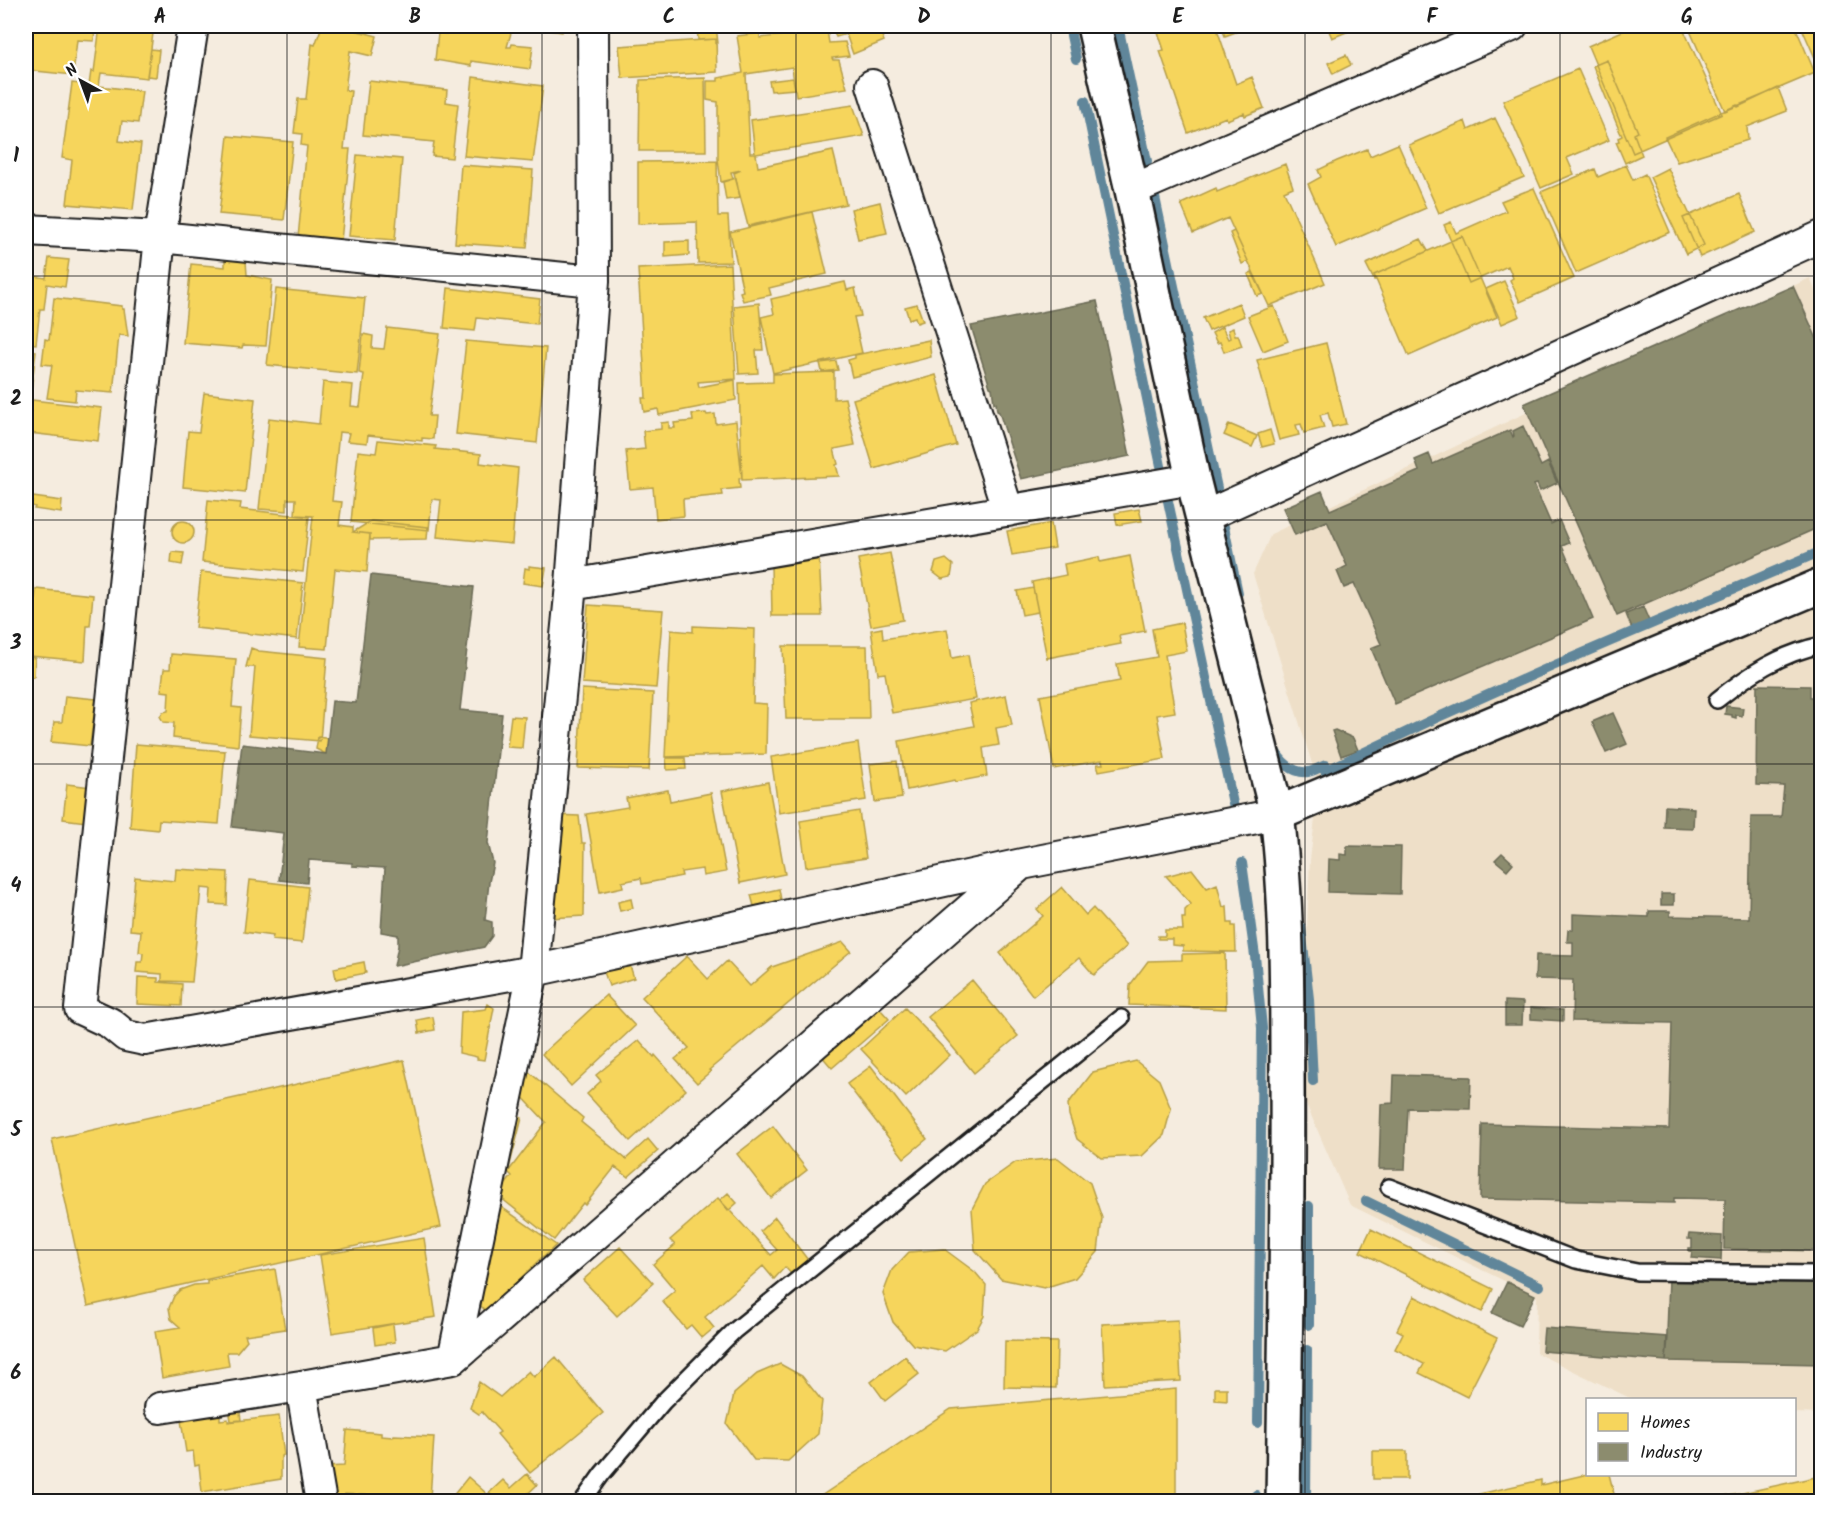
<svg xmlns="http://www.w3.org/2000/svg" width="1847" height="1527" viewBox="0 0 1847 1527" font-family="Kalam,sans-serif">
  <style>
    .built { fill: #eedfc8 }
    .homes { fill: #f6d55c; stroke: #b59e49; stroke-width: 1.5 }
    .industry { fill: #8c8c6e; stroke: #6a6a55; stroke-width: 1.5 }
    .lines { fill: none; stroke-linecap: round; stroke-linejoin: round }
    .stream { stroke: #60869a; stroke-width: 10 }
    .lane-casing { stroke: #1c1c1c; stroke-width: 20 }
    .street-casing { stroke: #1c1c1c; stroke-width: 34 }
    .secondary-casing { stroke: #1c1c1c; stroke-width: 38 }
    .lane { stroke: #fff; stroke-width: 15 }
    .street { stroke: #fff; stroke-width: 30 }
    .secondary { stroke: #fff; stroke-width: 33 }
    .grid { fill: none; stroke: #1c1c1c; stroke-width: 1.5; stroke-opacity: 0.55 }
    .neatline { fill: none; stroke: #1c1c1c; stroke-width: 2 }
    .grid-label { font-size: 20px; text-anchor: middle; font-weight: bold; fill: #1c1c1c }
  </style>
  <rect width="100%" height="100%" fill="#f5ecdf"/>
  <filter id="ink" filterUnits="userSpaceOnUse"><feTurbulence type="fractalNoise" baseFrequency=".0167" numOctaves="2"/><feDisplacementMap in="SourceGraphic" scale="12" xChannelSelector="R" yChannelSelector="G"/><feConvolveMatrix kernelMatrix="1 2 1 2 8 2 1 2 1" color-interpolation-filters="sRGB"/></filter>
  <g filter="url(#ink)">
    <!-- built -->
    <path class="built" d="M1810,278L1822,306L1821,1414L1795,1413L1794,1400L1632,1399L1536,1353L1537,1297L1350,1205L1300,1090L1310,860L1319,786L1253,574L1271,534Z"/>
    <!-- homes -->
    <path class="homes" d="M26,26H95L94,41L77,40L73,75L26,70Z
      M100,26H154L147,78L101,73L99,86L142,91L138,123L122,121L119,141L141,144L133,210L67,204L72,160L62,158L72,83L89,85L91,71L94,72Z
      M322,26H339L377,36L372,56L350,51L345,90L351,91L344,149H350L340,252L297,248L307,146L301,145L302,134L294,133L298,99H306L312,44L315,45Z
      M349,26H372L369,32Z
      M444,26H513L507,47H511L512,44L533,46L530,69L471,61V66L435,60L438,33L450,34V28Z
      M541,26H562V32L541,29Z
      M616,26H633V29L616,30Z
      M697,26H716L718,43H716V39L698,40Z
      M832,26H878L884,41L853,54L846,34L836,37Z
      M1156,26H1216L1236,84L1252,77L1264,108L1245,116L1244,113L1227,120L1226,117L1188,133L1160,51L1164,50Z
      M1221,26H1252L1225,36Z
      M1327,26H1361L1332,38Z
      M1634,26H1682L1722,114L1633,153L1588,46Z
      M1688,26H1795L1815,73L1725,111Z
      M1801,26H1822V68L1820,69Z
      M827,30L829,43L845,42L849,56L832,58L833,60H839L847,88L796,96L792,67L746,74L750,153H755L751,120L853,105L864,136L756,154L758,167L833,151L846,204L748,226L734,173L741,170L731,172L733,179L721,182L718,159V102L707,100V81H718V78L743,73L737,36L760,33V38Z
      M716,39L717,72L622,78L619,46Z
      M151,49L159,50L156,77L147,76Z
      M1346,55L1351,65L1333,74L1328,63Z
      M1607,60L1638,132L1634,134L1642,155L1625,163L1616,142L1619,141L1618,138L1622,136L1620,132L1593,66Z
      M1578,69L1609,140L1567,158L1574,174L1541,188L1503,101Z
      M473,77L543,86L533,162L464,156Z
      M705,78L706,151H639L640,80Z
      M793,78L795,89L771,91L769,81Z
      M369,81L447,90L446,102L458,104L452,158L432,156L434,142L363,135Z
      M1778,88L1787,111L1747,127L1748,140L1677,162L1665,137L1737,105L1738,107Z
      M1495,118L1524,177L1439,213L1409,145L1465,121L1468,130Z
      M228,136L293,142L284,220L219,214Z
      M1398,144L1426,208L1336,247L1308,184L1321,177L1318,170L1337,161L1367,149L1370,156Z
      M357,155L402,159L395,240L349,236Z
      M717,161L718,216H728L731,262L698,263L697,222L638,224V162Z
      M1285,164L1293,187L1284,191L1325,283L1269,306L1228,218L1193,233L1181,204L1216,188L1217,192Z
      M461,165L533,170L527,248L455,243Z
      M1626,165L1633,180L1645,174L1670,232L1576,273L1541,192L1595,169L1598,177Z
      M1668,168L1704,245L1686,254L1650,177Z
      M736,178L740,198L726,200L723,182Z
      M1534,188L1574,278L1520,302L1510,280L1513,278L1508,266L1469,283L1444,225L1451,222L1456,233L1506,211L1501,201Z
      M1739,194L1755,232L1700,257L1683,218Z
      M880,202L887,233L858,239L851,209Z
      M812,212L827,274L769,288L771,295L743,301L740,292L743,291L730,232Z
      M1234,231L1248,261L1242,264L1230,233Z
      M1462,236L1497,317L1409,356L1374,275Z
      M1421,239L1428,251L1374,275L1375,280H1374L1366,264Z
      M689,241V255L665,257V242Z
      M49,258L69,260L65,287L47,284L44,309H40L36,344L26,343V275L46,278Z
      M225,259L246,261L247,275L272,280L266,346L243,345L242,348L183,343L191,264L225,267Z
      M730,264L736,379L698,382L699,387L735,380L736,400L659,415L658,409L644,412L642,398H646L638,269Z
      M1252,272L1263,294L1257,296L1248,274Z
      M1504,281L1520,316L1502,324L1486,289Z
      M845,282L847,290L855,288L861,316L854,317L862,353L773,373L761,317L774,314L771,299Z
      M448,288L540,299L537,324L477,318L475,331L444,328Z
      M276,289L365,298L357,374L267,365Z
      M54,298L122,306V309H124L128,336L119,335L113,393L76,390L75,401L47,398L52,365L42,364L45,339L49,340Z
      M759,303L763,350H756L758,373L739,374L734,306Z
      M1239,303L1244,316L1209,331L1203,318Z
      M917,304L923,321L917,323L915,317L909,319L905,307Z
      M1274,306L1288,341L1263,351L1248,316Z
      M1222,327L1228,339L1230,338L1228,330L1233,328L1235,335H1238L1242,346L1224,352L1220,342L1217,343L1212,333Z
      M387,328L440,334L429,416H435L433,439L422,438V441L368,435L367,443L347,441L349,433L339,432L332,501L342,502L339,525L353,527V532L370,534L367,572L335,569L327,649L299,647L313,516L295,515L296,499H287V511L259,509L269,418L319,424L323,382L353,385L351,406L360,407L364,374L359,373L363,334L373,336L372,348L384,349Z
      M929,340L931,357L852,377L848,360L855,358V355Z
      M466,341L546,348L537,443L456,434Z
      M1326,343L1346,424L1332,427L1328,413L1320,415L1324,428L1304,433L1301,424L1296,425L1299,435L1279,440L1257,360Z
      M26,350L36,351L26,432Z
      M836,361L838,370L822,372L820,363Z
      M834,372V399L845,398L855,445L834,449L838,464L836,465L839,476L742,480L739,383L773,382V374Z
      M936,375L956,445L874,469L853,399Z
      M204,393L255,399L245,493L183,487L188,431L199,432Z
      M32,400L102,408L98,441L29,433Z
      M706,413L707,415L715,414L716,424L736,421L742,478L739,479L740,488L722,490L723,495L683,499L684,516L656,519L653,487L630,489L626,451L645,449L643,431L661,429V423L669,422V428H675L674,423L693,421L692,414Z
      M1229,424L1257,436L1252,447L1224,435Z
      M1270,430L1274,444L1262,447L1258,434Z
      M378,440L436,446L435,449L481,454L480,463L518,468L512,544L437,537L441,500L432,499L429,530L351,522L358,451L376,453Z
      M33,497L62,501L61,513L34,509L35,507L32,506Z
      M208,500L241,503L240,509L309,517L303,572L202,562Z
      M1139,509L1142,521L1117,525L1115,513Z
      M371,521L428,527L427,539L370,540V534L353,532Z
      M172 532a11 11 0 1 1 22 0a11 11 0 1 1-22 0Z
      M1051,523L1055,548L1012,555L1007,531Z
      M172,552L184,553L182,565L171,563Z
      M890,553L903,620L871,626L858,559Z
      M819,555L822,616H772L771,564Z
      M1130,556L1145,631L1119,636L1121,644L1047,658L1032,582L1066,575L1064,564L1099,557L1100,562Z
      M946,559L953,565L951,577L942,579L933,572L936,562Z
      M529,566L546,568L543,586L523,583L525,568L529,569Z
      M201,572L303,583L297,639L195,628Z
      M26,586L34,587L29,629H26Z
      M1033,588L1038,612L1022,615L1017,591Z
      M36,589L93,595L90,626H87L85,661L30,656Z
      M588,605L663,610L656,688L582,683Z
      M1182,623L1187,651L1165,655L1175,712L1157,715L1165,759L1099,771L1097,764H1103L1102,760L1054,769L1040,696L1120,681L1117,664L1157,657L1152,629Z
      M693,626L755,629L753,703L767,704L766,754L665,757L671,630L693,632Z
      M882,628L883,639L947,629L952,658L968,655L976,699L892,713L885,673L878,674L871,630Z
      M783,646H867L869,719H786Z
      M251,648L259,651L327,658L320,741L249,735L255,667H246Z
      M26,654L28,655V657L35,658L34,677L26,676Z
      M171,654L236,659L232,707L241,708L238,746L173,738L174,723L163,722L160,716L163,712L168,711L169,692L161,691L164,669H170Z
      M582,689L653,693L649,770L578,768Z
      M1006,695L1012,725L996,728L999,745L983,748L987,776L956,782L955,780L907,790L899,741L974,726L969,703Z
      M65,696L96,699L90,746L51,742L54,722H62Z
      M511,716L525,717L522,748L507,747Z
      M318,737L337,740L326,754L316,749Z
      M858,743L866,800L779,813L771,757Z
      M136,744L225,751L219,824L159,820L158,830L130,827Z
      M666,758H685L686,769L667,770Z
      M897,761L902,798L875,802L870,764Z
      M768,782L785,874L740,883L722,791Z
      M67,784L91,787L86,822L63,819Z
      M668,790L670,801L711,793L726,872L703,876L702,869L681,872L682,876L642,884L641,878L622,882L623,887L600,892L586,814L628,807L626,798Z
      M859,811L866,858L806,867L800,821Z
      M554,815L579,816L582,843H585L584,916L550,918Z
      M176,869L228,872L227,905L210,904L211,889L201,888L192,982L162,981V974L136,972L137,962H142L143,953L139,952L141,931L130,930L135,877L175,881Z
      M1192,869L1207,888L1217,884L1223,907L1227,906L1228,923H1232V926H1235L1236,952L1183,951V946L1172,945V939H1158V936H1165V930H1183L1182,918H1185V910L1191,904L1166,876Z
      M250,880L308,887L302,943L272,940L273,936L244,932Z
      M1062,887L1086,915L1093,908L1127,946L1094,975L1079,958L1033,996L1000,953L1043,916L1037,909Z
      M779,889L781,900L754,906L751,895Z
      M631,899L633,908L620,911L618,902Z
      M843,942L851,951L709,1070L711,1071L697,1083L675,1059L689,1048L642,997L687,956L708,979L727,961L750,986L772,967Z
      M623,944L634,978L609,986L597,952Z
      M1225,953L1226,1009L1129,1005L1130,985L1148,961L1182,960V954Z
      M364,962L366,973L336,979L334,968Z
      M138,977L158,978V982L182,984L181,1006L137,1004Z
      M972,980L1018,1036L974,1073L928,1017Z
      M606,995L635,1026L571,1086L542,1054Z
      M871,999L889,1019L832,1068L814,1047Z
      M488,1004L494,1008L484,1060L477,1059V1057L459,1053L461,1012L486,1009Z
      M905,1008L950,1055L906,1097L861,1049Z
      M433,1017L435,1030L419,1033L417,1020Z
      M639,1040L654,1057L655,1055L686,1090L630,1141L587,1094L601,1081L596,1075Z
      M404,1060L441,1227L88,1306L52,1139Z
      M1136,1061L1159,1080L1171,1109L1164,1135L1142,1156L1102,1158L1077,1139L1069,1115L1068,1104L1093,1072Z
      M522,1066L583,1118L581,1122L626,1159L648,1139L658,1151L628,1177L615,1167L585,1205L583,1203L554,1240L501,1198L497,1204L556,1245L544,1257L543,1256L487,1312L463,1289L497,1195L512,1176L508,1172L546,1122L517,1091Z
      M871,1066L927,1139L904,1158L847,1084Z
      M507,1114L522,1118L508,1172L496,1168Z
      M773,1126L807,1170L771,1198L737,1154Z
      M1058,1158L1090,1183L1102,1218L1098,1252L1075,1278L1044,1288L1001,1279L975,1250L972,1209L985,1184L1016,1162Z
      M728,1193L737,1203L728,1211L720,1200Z
      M718,1198L771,1255L777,1250L760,1231L775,1217L811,1264L795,1278L785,1267L774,1279L763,1266L705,1317L714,1328L702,1338L691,1325L686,1329L662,1301L675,1290L653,1264L675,1245L670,1240Z
      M1371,1229L1493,1289L1482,1312L1360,1252Z
      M424,1238L436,1317L332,1333L320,1255Z
      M620,1247L653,1283L617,1316L583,1280Z
      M944,1249L975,1272L986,1285L984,1316L977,1329L945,1351L913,1345L893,1322L883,1294L892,1270L909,1252Z
      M275,1269L285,1329L245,1335L247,1340L237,1352H227L229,1366L162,1378L155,1331L180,1327L171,1319L169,1308L174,1296L180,1290L194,1285L207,1284V1281Z
      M1414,1296L1497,1338L1467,1397L1419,1373L1424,1364L1395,1349L1403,1333L1397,1330Z
      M1178,1320L1181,1381L1105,1385L1102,1324Z
      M393,1324L395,1342L375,1345L373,1328Z
      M1005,1341L1057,1342L1056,1388L1004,1387Z
      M905,1356L919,1374L885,1401L871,1382Z
      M556,1357L603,1413L530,1473L497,1434L500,1432L482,1412L479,1414L470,1408L479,1382L500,1397L529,1371L534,1377Z
      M780,1364L802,1376L822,1401L818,1434L788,1461L754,1460L727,1424L734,1394L757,1374Z
      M1215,1388H1227V1401L1215,1400Z
      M1176,1389V1502H812L951,1409Z
      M239,1406L241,1420L231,1421L229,1407Z
      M220,1411V1420L228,1419V1422L279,1416L284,1455L281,1456V1479L202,1492L199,1465L195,1466L193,1451L186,1452L180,1414Z
      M347,1430L381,1433V1436L393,1437L394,1435L434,1437L430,1499L345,1494V1502H331L325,1467L344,1466Z
      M1373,1451H1407V1479H1373Z
      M527,1474L537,1485L519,1502H499L489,1493L503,1480L511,1488Z
      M1588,1474H1609L1616,1502H1481L1479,1494L1541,1480V1485Z
      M468,1477L496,1502H448Z
      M1816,1477L1818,1487L1822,1486V1502H1701Z"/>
    <!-- industry -->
    <path class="industry" d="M1793,286L1822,350V526L1617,616L1524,404Z
      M1097,301L1130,456L1021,479L999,412L997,411L996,403H994L992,388L990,387L971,326Z
      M1523,426L1541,466L1548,462L1557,483L1540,491L1537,484L1534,485L1551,524L1559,520L1569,543L1562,546L1593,619L1395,704L1371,648L1381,644L1354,584L1344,588L1337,571L1347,566L1327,521L1295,535L1283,508L1322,491L1330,510L1419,471L1415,460L1429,454L1433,464L1510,430L1513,437L1514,436L1513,431Z
      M371,575L474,587L460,710L502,714L488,843L493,863L489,882L485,920L492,922V936L484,947L394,966L398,946V935L381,932L385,868L352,866V863L309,860L307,883L279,880L284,833L232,827L242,744L326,754L332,701L356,703Z
      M1643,607L1649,621L1632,629L1626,614Z
      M1757,685L1810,686V697H1822V1251L1724,1249L1725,1199L1674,1198V1203L1480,1199L1482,1124L1669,1129L1672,1023L1572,1021L1573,980L1535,979L1536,955L1573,956V942H1567L1568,930H1573V914L1649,917V911H1670V916L1749,918L1751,817H1781L1784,786L1756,785Z
      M1726,706L1743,708L1742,716L1736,715V718L1732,717V715L1725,714Z
      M1613,713L1627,744L1606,753L1592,722Z
      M1335,730L1353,738L1358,750L1341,756L1332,731Z
      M1665,806L1694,808L1693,828L1664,827Z
      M1347,846L1401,847L1400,894L1328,892L1329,859L1340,860V854L1347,855Z
      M1502,853L1513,863L1507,870L1495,860Z
      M1661,894H1674V905H1661Z
      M1505,1001L1523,1002L1522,1025H1505Z
      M1531,1008L1563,1010V1021L1531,1019Z
      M1394,1075L1471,1077L1470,1109L1408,1108L1405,1169H1379L1381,1104L1393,1103Z
      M1689,1234L1722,1236L1721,1260L1691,1258L1692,1251H1689V1248H1692V1239H1688Z
      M1669,1278L1822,1282V1364L1666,1361Z
      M1507,1282L1535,1295L1520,1326L1492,1313Z
      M1544,1328L1668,1337L1666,1361L1542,1351Z"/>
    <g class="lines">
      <!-- stream -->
      <path class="stream" d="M1069,26L1076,59
        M1118,26L1147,161
        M1085,101L1161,466
        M1153,188L1217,488
        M1168,501L1234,808
        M1223,522L1238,593
        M1274,748C1279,760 1293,774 1308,772C1314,771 1320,767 1326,765
        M1325,771L1434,719L1555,665L1822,551
        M1242,863L1255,956L1262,1028L1258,1423
        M1301,927L1309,999L1313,1081
        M1366,1201L1540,1286
        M1309,1325V1206
        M1256,1502V1495
        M1306,1502L1307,1350"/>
      <defs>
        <path id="lane" d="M1717,700C1748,675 1781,653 1822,645
          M1389,1187L1576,1260L1637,1272L1822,1274
          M582,1502L602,1474L663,1402L734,1331L1121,1018"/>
        <path id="street" d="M193,26L160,237L594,281
          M872,85L1008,511
          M1132,190L1512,26
          M26,230L160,237L80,1009L110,1023L126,1036L145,1040L533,971L1022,864L1277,814
          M1203,517L1822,236
          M571,585L1193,479
          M453,1359L533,971L571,585L594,281L593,26
          M301,1386L321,1502
          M160,1408L301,1386L453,1359L1019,866"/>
        <path id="secondary" d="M1094,26L1132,190L1193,479L1277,814C1287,898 1287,984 1287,1069C1288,1213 1285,1357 1283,1502
          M1277,814L1822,585"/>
      </defs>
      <!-- lane casing -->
      <use href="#lane" class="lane-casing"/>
      <!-- street casing -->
      <use href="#street" class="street-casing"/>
      <!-- secondary casing -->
      <use href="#secondary" class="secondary-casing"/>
      <!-- lane -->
      <use href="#lane" class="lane"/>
      <!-- street -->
      <use href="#street" class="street"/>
      <!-- secondary -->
      <use href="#secondary" class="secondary"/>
    </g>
  </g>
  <!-- grid -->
  <path class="grid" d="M287,26V1502M542,26V1502M796,26V1502M1051,26V1502M1305,26V1502M1560,26V1502M26,276H1822M26,520H1822M26,764H1822M26,1007H1822M26,1250H1822"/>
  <!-- margin -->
  <rect width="1847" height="1527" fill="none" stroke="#fff" stroke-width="66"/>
  <!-- legend -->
  <rect x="1586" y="1398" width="210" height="78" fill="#ffffff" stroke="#a4a4a4" stroke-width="1.5"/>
  <rect x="1598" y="1413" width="30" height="18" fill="#f6d55c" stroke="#a4a4a4" stroke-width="1.5"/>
  <text x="1640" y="1428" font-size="18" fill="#1c1c1c">Homes</text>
  <rect x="1598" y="1443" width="30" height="18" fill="#8c8c6e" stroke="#a4a4a4" stroke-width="1.5"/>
  <text x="1640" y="1458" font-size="18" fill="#1c1c1c">Industry</text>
  <!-- north arrow -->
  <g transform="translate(81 81) rotate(319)" stroke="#ffffff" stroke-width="4.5" paint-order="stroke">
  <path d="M0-4.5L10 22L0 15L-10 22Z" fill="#1c1c1c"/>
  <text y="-9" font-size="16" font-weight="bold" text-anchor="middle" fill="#1c1c1c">N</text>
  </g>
  <rect x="33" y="33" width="1781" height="1461" class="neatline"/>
  <g class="grid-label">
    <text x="160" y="23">A</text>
    <text x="415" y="23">B</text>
    <text x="669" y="23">C</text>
    <text x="924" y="23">D</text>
    <text x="1178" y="23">E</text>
    <text x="1432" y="23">F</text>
    <text x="1687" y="23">G</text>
    <text x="16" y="162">1</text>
    <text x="16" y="405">2</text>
    <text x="16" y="649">3</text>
    <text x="16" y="892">4</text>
    <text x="16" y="1136">5</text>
    <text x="16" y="1379">6</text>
  </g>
</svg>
